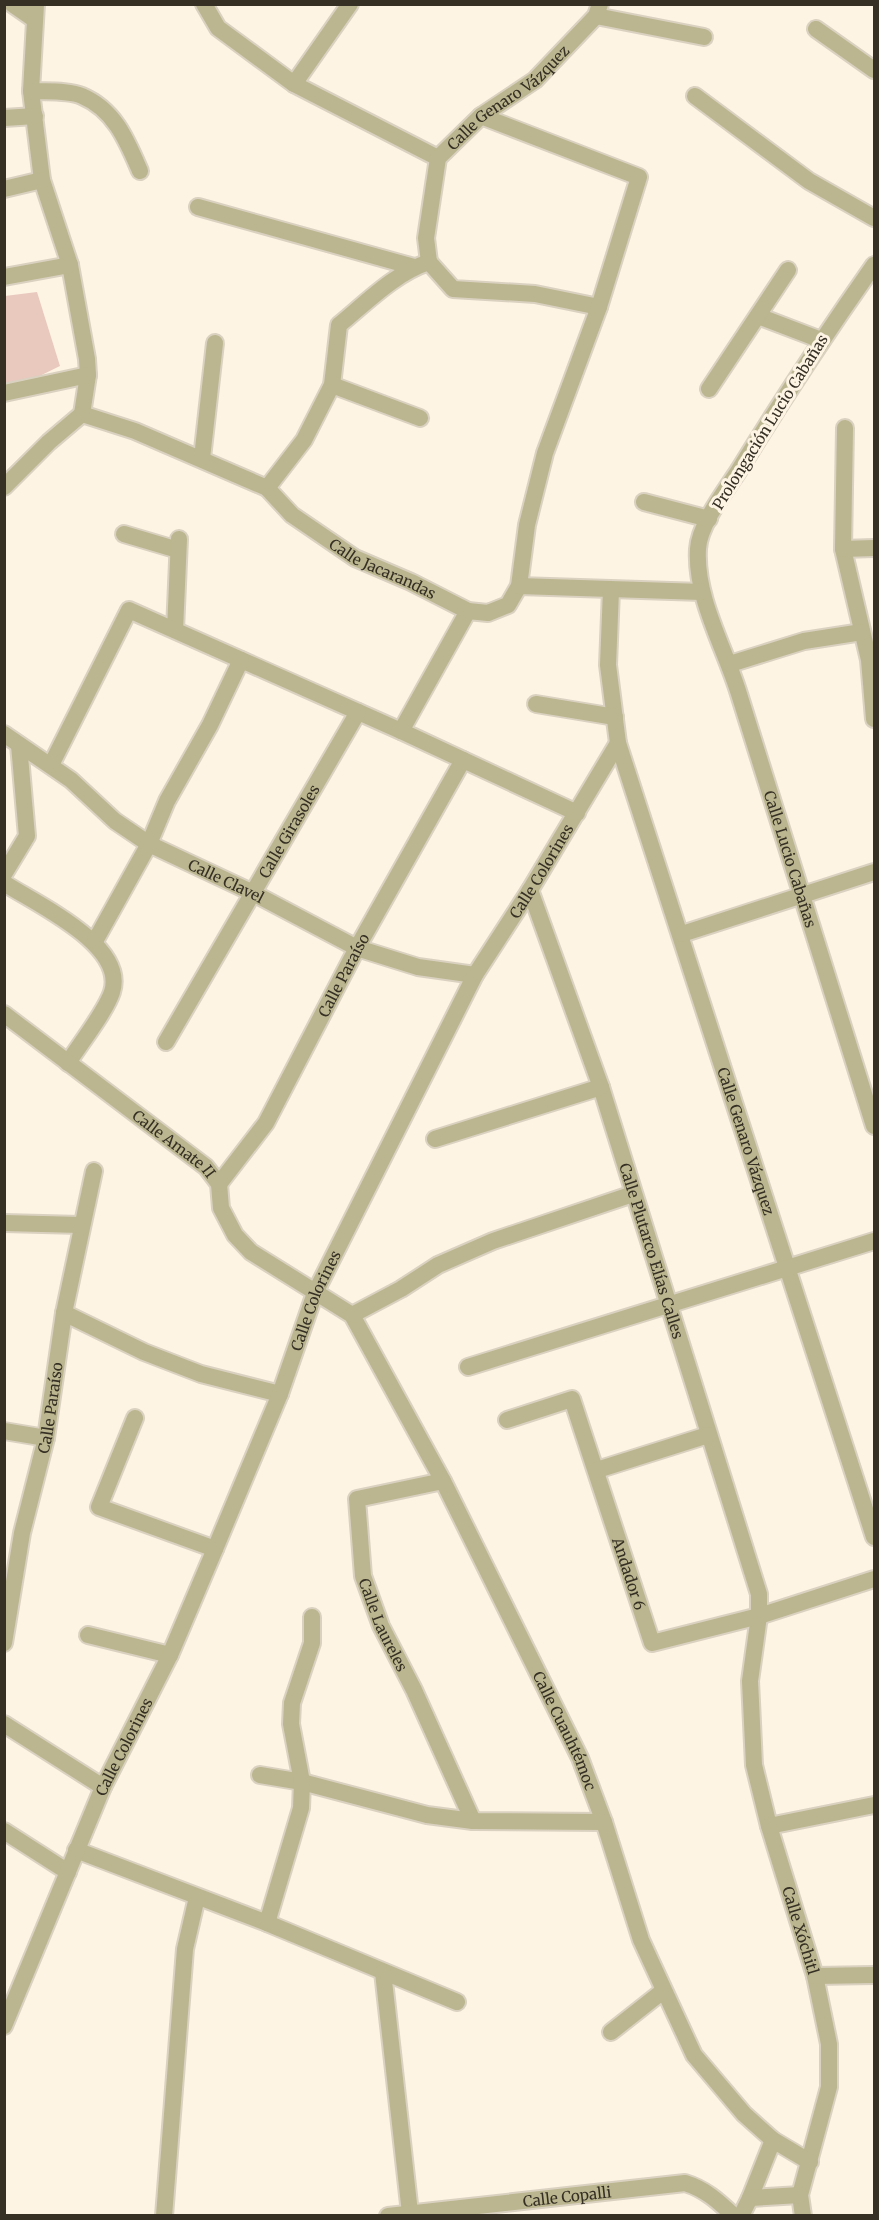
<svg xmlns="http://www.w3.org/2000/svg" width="879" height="2220" viewBox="0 0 879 2220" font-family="Merriweather,serif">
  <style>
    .green { fill: #e9c8be }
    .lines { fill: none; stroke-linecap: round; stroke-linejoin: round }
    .street-casing { stroke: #dad1c1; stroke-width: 20 }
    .street { stroke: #bbb68f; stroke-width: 16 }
    .labels { text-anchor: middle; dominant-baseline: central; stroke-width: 6; stroke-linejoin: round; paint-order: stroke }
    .street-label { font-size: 15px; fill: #352f24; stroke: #fef4e4 }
  </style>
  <rect width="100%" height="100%" fill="#fef4e4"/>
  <!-- green -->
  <path class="green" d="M37,292L60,366L5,393V296Z"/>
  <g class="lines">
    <defs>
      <g id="street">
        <path d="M12,4L35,20"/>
        <path d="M36,4L31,91L42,180L70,265L87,359L88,375L82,414"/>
        <path d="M204,4L218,28L294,84L438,158"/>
        <path d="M596,16L704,37"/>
        <path d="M816,29L874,70"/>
        <path d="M294,84L350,4"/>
        <path d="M31,91C46,92 68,90 82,96C115,110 127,141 140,171"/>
        <path d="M695,96L809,181L874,218"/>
        <path d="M4,118L35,116"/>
        <path d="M4,189L42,180"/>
        <path d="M198,207L414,267"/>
        <path id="s1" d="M429,262L426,238L438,158L481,116L535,80L596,16L600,4"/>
        <path d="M429,262L453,289L535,294L599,307"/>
        <path id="s2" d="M874,265C827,332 782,400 739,470C726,490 699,525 698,549C695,598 725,648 739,694C784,838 829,982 874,1126"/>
        <path d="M4,277L70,265"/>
        <path d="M758,316L821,340"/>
        <path d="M332,385L420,418"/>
        <path d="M709,389L788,270"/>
        <path d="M4,393L88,375"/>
        <path id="s3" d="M82,414L135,431L267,488L292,515L355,558L411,582L468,611L488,613L508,605L519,586L527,525L545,453L599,307L639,177L481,116"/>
        <path d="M845,428L843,549L869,660L874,719"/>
        <path d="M202,458L215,343"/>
        <path d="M4,487L49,442L82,414"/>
        <path d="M267,488L304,440L332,385L339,325C367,302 395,273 429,262"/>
        <path d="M644,502L709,519"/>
        <path d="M124,534L178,550"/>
        <path d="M843,549L874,548"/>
        <path d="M519,586L702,592"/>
        <path id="s4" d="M611,590L608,665L618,743L874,1537"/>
        <path d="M175,630L179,539"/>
        <path d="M730,664L804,641L862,632"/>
        <path d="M536,704L615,717"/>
        <path d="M401,731L468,611"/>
        <path id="s5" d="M4,734L71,780L115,821L149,844L253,893L357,948L418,967L475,975"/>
        <path d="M51,765L129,610L401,731L577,813"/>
        <path d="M4,874L27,836L19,745"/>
        <path d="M4,883C36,904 127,945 112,992C106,1011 80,1044 68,1063"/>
        <path id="s6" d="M530,890L601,1087L759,1594V1616L750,1681L754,1765L769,1826L815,1976L829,2044V2087L800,2195L803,2216"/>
        <path d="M682,934L874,872"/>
        <path d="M95,941L149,844L167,801L210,725L241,660"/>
        <path id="s7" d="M4,1014L206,1167L219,1184L221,1208L235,1235L251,1252L352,1315L443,1481L580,1758L604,1822L641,1940L694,2055L744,2114L773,2140L810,2162"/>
        <path id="s8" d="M166,1042L358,712"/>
        <path d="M435,1139L601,1087"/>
        <path id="s9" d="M219,1184L266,1123L357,948L463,760"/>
        <path d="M4,1223L81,1225"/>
        <path d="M64,1313L144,1352L201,1374L280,1394"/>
        <path d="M352,1315L401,1289L438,1265L493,1241L633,1194"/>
        <path d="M468,1367L874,1241"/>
        <path d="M135,1418L99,1507L215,1549"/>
        <path id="s10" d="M507,1420L572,1399L652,1643L759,1616L874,1579"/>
        <path d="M4,1431L46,1438"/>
        <path d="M597,1470L708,1435"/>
        <path id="s11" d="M443,1481L357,1499L363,1576L381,1626L414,1690L473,1821"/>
        <path d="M88,1635L170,1655"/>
        <path id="s12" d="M4,1643L22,1533L46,1438L64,1313L94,1171"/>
        <path d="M4,1724L103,1787"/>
        <path d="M260,1775L302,1782L427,1815L473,1821L604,1822"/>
        <path d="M769,1826L874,1805"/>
        <path d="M4,1831L68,1872"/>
        <path d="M76,1850L267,1923L457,2002"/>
        <path d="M267,1923L301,1808L302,1782L291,1724L292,1703L312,1643V1617"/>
        <path d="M383,1972L410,2213"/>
        <path d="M815,1976L874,1975"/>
        <path id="s13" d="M4,2026L103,1787L170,1655L215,1549L280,1394L315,1293L475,975L530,890L618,743"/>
        <path d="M611,2032L663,1991"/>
        <path d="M750,2198L773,2140"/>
        <path d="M164,2216L185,1949L197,1897"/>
        <path id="s14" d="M388,2216L685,2183C705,2189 718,2201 734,2216"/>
        <path d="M741,2216L750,2198L800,2195"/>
      </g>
    </defs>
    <!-- street casing -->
    <use href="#street" class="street-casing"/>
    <!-- street -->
    <use href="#street" class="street"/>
  </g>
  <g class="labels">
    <!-- street labels -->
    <g class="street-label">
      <text stroke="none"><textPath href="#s1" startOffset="198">Calle Genaro Vázquez</textPath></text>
      <text transform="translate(770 422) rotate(-58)">Prolongación Lucio Cabañas</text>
      <text stroke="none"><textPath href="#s3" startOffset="342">Calle Jacarandas</textPath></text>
      <text stroke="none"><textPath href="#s8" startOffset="244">Calle Girasoles</textPath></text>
      <text stroke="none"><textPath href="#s2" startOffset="660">Calle Lucio Cabañas</textPath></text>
      <text stroke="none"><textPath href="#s13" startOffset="1276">Calle Colorines</textPath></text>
      <text stroke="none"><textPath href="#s5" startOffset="268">Calle Clavel</textPath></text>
      <text stroke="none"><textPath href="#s9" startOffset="244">Calle Paraíso</textPath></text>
      <text stroke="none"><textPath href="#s4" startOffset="572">Calle Genaro Vázquez</textPath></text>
      <text stroke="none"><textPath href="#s7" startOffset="214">Calle Amate II</textPath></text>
      <text stroke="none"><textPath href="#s6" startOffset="381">Calle Plutarco Elías Calles</textPath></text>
      <text stroke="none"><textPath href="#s13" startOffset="790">Calle Colorines</textPath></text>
      <text stroke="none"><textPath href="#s12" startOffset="240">Calle Paraíso</textPath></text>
      <text stroke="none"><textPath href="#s10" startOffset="252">Andador 6</textPath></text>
      <text stroke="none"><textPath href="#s11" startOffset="218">Calle Laureles</textPath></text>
      <text stroke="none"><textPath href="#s7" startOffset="939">Calle Cuauhtémoc</textPath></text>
      <text stroke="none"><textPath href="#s13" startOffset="304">Calle Colorines</textPath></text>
      <text stroke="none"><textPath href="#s6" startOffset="1084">Calle Xóchitl</textPath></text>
      <text stroke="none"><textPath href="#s14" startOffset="180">Calle Copalli</textPath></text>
    </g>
  </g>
  <!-- border -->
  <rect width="879" height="2220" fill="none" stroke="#352f24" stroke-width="12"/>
</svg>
